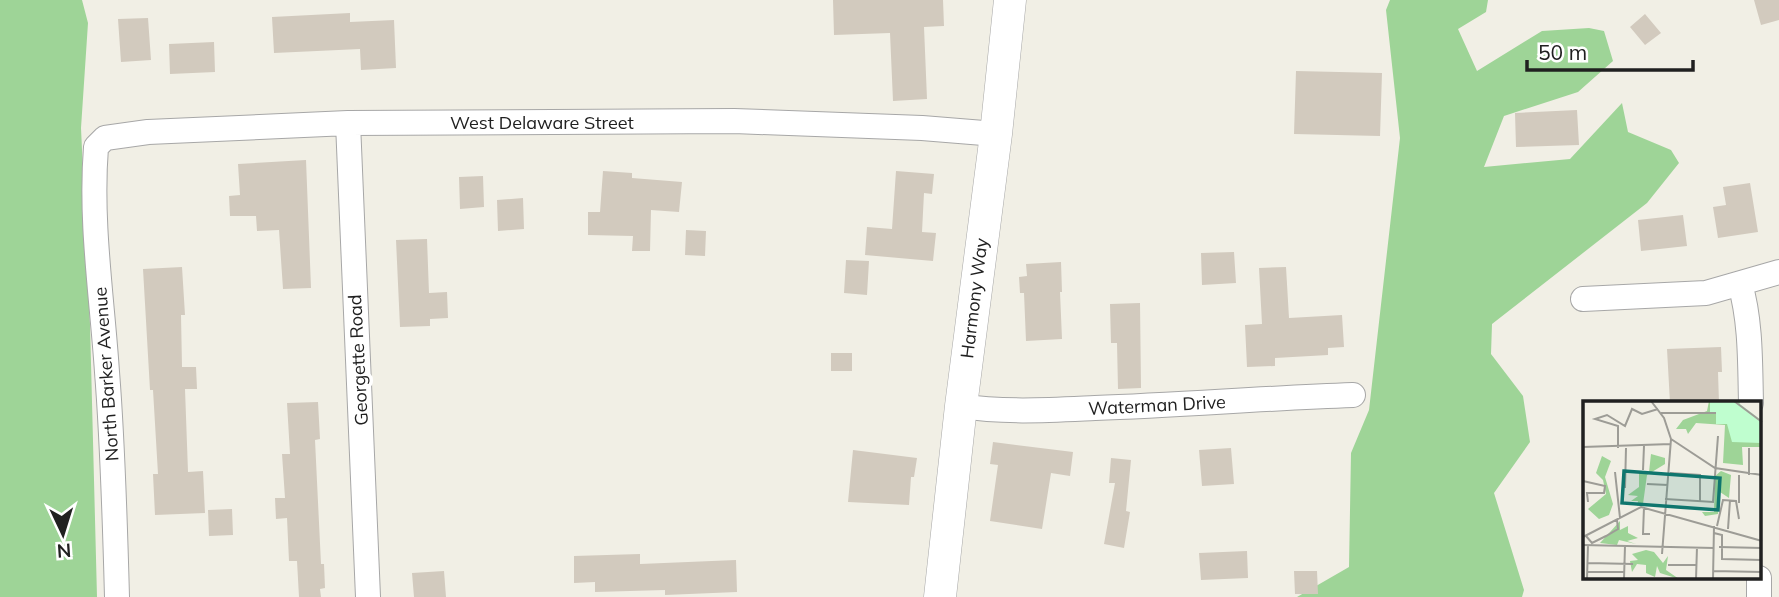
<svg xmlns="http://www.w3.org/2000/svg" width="1779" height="597" viewBox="0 0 1779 597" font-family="Mulish,sans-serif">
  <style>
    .forest { fill: #9ed497 }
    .building { fill: #d2cabe }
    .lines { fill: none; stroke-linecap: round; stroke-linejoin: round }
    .minor-casing { stroke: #a7a7a7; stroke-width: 26 }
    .tertiary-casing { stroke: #a7a7a7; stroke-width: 33 }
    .minor { stroke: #fff; stroke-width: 24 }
    .tertiary { stroke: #fff; stroke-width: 32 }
    .labels { text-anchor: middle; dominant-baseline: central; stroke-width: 7; stroke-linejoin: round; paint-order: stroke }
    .street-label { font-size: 18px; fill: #202020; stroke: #fff }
    .inset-road { fill: none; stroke: #9d9c96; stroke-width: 2 }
    .view { fill: #0f766e; fill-opacity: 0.15; stroke: #0f766e; stroke-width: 3.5 }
    .inset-edge { fill: none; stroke: #202020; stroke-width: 3.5 }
  </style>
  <rect width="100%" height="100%" fill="#f1efe5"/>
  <!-- forest -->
  <path class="forest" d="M0,0H82L88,23L81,128L90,324L97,597H0Z
    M1390,0H1488L1486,12L1458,29L1477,71L1542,31L1589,28L1604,31L1613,61L1578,92L1504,116L1484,167L1570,159L1622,103L1628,132L1671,150L1679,163L1647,203L1492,324L1491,354L1523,396L1530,442L1494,493L1524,590L1522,597H1297L1349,567L1351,453L1369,410L1400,138L1386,10Z"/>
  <!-- building -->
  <path class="building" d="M833,0H943L944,26L924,27L927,99L893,101L890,33L834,35Z
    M1754,0H1779V20L1761,25Z
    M350,13V22L394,20L396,68L361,70L360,49L274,53L272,17Z
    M1645,14L1661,33L1645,45L1630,27Z
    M148,18L151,60L121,62L118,19Z
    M214,42L215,72L170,74L169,44Z
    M1296,71L1382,73L1380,136L1294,134Z
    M1577,110L1579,145L1516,147L1515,113Z
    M306,160L311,288L283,289L279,230L257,231L256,216H230L229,196L240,195L238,164Z
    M603,171L632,173V178L682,182L679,212L651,210L650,251H632L633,236L588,235V212H600Z
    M896,171L934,174L932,194L924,193L922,232L936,233L933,261L865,255L867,227L892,229Z
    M483,176L484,207L460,209L459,177Z
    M1750,183L1758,232L1718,238L1713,207L1726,205L1723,187Z
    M523,198L524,229L498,231L497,200Z
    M1683,215L1687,246L1641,251L1638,220Z
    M686,230L706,231L705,256L685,255Z
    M427,239L429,293L447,292L448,318L430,319V326L400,327L396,240Z
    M1234,252L1236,283L1202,285L1201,253Z
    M846,260L869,261L867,295L844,293Z
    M1061,262L1062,292H1060L1062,339L1026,341L1024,293H1020L1019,277L1027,276L1026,264Z
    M182,267L185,315H181L182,367H196L197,389H185L188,472L203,471L205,513L155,515L153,474H158L153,390H150L143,269Z
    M1286,267L1289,318L1342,315L1344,347L1328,348V355L1275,358V366L1247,367L1245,325L1262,324L1259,268Z
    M1140,303L1141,388L1118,389L1117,343H1111L1110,304Z
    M1721,347L1722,372H1718L1719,403H1670L1667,349Z
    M831,353H852V371H831Z
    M318,402L320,439L315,440L321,564H324L325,588L320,589L321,597H299L297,561H289L287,518L276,519L275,498H285L282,454H290L287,403Z
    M993,442L1073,452L1070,476L1051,473L1042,529L990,521L998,465L990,464Z
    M1231,448L1234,484L1202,486L1199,450Z
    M853,450L917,458L914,477H911L909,505L848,502Z
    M1111,458L1131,460L1126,511L1130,512L1124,548L1104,544L1115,483H1109Z
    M232,509L233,535L209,536L208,510Z
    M1247,551L1248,578L1201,580L1199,553Z
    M640,554V564L736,560L737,592L665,595V590L595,592V582L574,583V556Z
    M444,571L446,597H414L412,573Z
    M1294,571H1317L1318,594H1295Z"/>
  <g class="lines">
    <defs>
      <path id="minor" d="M348,123L368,597
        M1740,284C1751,321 1750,364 1751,403
        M1583,299L1706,293L1779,272
        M961,406C1004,413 1051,410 1095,408C1181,405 1267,398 1353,395
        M1759,578V597
        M117,597C115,522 113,447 107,372C102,297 90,222 96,147L105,138L148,132L348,123L734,121L922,128L996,134"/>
      <path id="tertiary" d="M940,597L961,406L996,134L1010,0"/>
    </defs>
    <!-- minor casing -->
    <use href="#minor" class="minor-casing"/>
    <!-- tertiary casing -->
    <use href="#tertiary" class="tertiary-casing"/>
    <!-- minor -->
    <use href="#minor" class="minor"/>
    <!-- tertiary -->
    <use href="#tertiary" class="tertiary"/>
  </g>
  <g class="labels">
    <!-- street labels -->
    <g class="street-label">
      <text x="542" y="122">West Delaware Street</text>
      <text transform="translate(974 298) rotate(-83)">Harmony Way</text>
      <text transform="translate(358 360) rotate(-93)">Georgette Road</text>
      <text transform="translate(106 374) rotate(-94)">North Barker Avenue</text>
      <text transform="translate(1157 405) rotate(-3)">Waterman Drive</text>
    </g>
  </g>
  <!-- overview -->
  <g transform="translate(1583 401)">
    <rect width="178" height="178" fill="#f1efe5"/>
    <path d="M126,0H157L152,40L178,41V46H159L160,64L140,62L142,24L113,22L105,33L103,28H93L100,19L124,10ZM68,53L82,57V63L64,74L60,103L54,105L55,100H48L55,95L45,94L56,86V70L66,71ZM19,55L28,60L22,76L30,103L26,114L16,118L5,108L23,93L20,79L13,72ZM138,70L148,74L147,85L152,84L147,85L146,97L137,91L135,113L122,115L119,111H131L132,75ZM37,120V129L45,125V132L55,137L44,140L53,143L36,139L34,144L17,142ZM63,149L71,151L80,162L85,155L83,169L96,178L77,172L74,165L72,176L63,172V164L54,163L49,171L47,160L55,159L49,153Z" fill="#9ed497"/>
    <path d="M127,0H153L178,19V42L149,41L144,23H133V13H127Z" fill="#bffecf"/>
    <path class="inset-road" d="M68,0L81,17L88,38L79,153M151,0L179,21M78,12H133M88,38L132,67L179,74M0,46L88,43M35,47V25L12,18L24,14L42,25L49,8L59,13L75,8M60,69L61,45M32,71L37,117M87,72L117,74V101M166,74V47M0,80L22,85L21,92H4L5,101M64,83L85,84M42,87L43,47M82,98L130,101L135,35M156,102V74M61,106L60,133H67M134,125L140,99L153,100L156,118M145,128L147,99M131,132L139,134V158L179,159M3,135L9,142L23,135L35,128L34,119M0,136L58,106L179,140M0,144L131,147M136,146L179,147M5,162L50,163M85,164H114M130,170L179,171M5,171H41M4,178L5,144M41,178L42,145M113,178L114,146M130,178L131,125"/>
    <path class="view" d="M41,70L137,77L135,109L39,102Z"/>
    <rect width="178" height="178" class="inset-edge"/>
  </g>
  <!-- north arrow -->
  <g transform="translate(63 534) rotate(176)" stroke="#ffffff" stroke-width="5" paint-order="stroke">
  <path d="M0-5L12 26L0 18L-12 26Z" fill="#202020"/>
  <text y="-10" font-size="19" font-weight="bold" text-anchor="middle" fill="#202020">N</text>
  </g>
  <!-- scale -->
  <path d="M1527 60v10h166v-10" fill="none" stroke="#202020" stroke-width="3.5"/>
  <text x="1538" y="60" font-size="21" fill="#202020" stroke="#ffffff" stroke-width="5" paint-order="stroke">50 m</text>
</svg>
